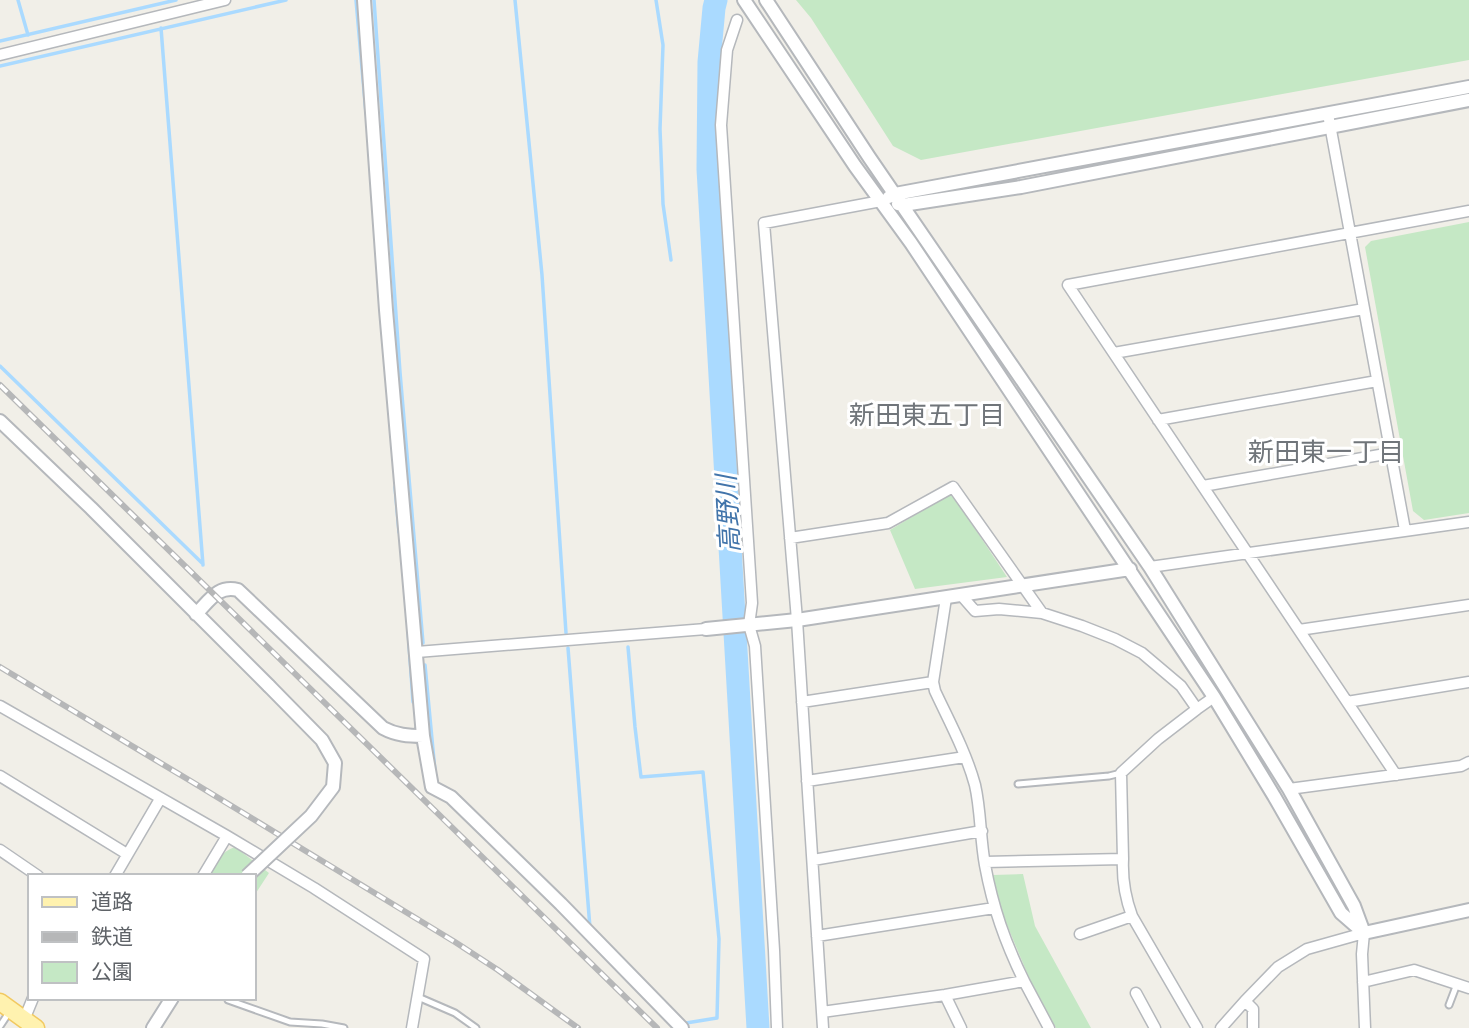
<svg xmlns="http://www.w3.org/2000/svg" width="1469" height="1028" viewBox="0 0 1469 1028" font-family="'Space Grotesk','Noto Sans JP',sans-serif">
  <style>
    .green { fill: #c5e8c5 }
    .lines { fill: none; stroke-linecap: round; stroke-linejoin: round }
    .stream { stroke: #aadaff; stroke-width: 3.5 }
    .river { stroke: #aadaff; stroke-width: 23 }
    .service-casing { stroke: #b5b8bc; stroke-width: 9 }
    .minor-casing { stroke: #b5b8bc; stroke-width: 13 }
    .tertiary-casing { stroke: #b5b8bc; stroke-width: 16 }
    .primary-casing { stroke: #f2c960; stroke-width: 19 }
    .service { stroke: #fff; stroke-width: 5 }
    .minor { stroke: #fff; stroke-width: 10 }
    .tertiary { stroke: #fff; stroke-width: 12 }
    .primary { stroke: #fff2af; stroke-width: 16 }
    .rail-casing { stroke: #b6b7b8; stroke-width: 6 }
    .rail { stroke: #fff; stroke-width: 3.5; stroke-dasharray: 10; stroke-linecap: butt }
    .tertiary-bridge-casing { stroke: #b5b8bc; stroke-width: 16; stroke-linecap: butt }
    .tertiary-bridge { stroke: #fff; stroke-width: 12 }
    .labels { text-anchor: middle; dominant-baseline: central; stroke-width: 6; stroke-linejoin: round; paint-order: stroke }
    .neighbourhood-label { font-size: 26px; fill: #70757a; stroke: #fff }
    .water-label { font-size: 26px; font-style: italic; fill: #4174aa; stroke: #fff }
  </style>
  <rect width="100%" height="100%" fill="#f1efe8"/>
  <!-- green -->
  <path class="green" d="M796,0H1469V60L921,160L893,146L811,18Z
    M1469,222V513L1424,520L1413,511L1365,247L1371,241Z
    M950,494L960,506L1007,577L915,589L890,530Z
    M235,847L269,873L254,896V876H209C216,864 221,851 235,847Z
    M1023,874L1035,926L1091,1028H1056L1030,980L1002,913L993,875Z"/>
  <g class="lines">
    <!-- stream -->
    <path class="stream" d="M18,0L28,35
      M356,0L366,113
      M374,0L400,372L423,643
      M515,0L542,275L566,633
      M656,0L663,45L660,129L663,204L671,260
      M161,28L203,565
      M0,41L176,0
      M0,66L286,0
      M0,366L202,563
      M395,487L399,532
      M408,630L413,702
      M628,647L635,727L641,777L703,772L719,939L717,1018L686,1023
      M568,648L590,928
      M425,665L435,771"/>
    <!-- river -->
    <path class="river" d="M716,0L714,8L709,62L708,169L758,1028"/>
    <defs>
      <path id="service" d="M1018,784L1109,776L1121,773
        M418,997L455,1013L476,1028
        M228,1000L290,1022L322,1024L344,1028
        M1449,1005L1457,984
        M0,1026L10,1011"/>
      <path id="minor" d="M737,20L727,50L721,125L752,603L749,625L755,646L774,950L777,1028
        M0,55L225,0
        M1328,114L1405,530
        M1114,353L1364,309
        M1158,420L1377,381
        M1203,486L1391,453
        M790,538L888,523L953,487L1042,613
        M1150,567L1469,522
        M961,595L975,611L999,609L1042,613L1082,626L1115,639L1142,653L1181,686L1197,709L1214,697
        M946,598L933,682L935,691C949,721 966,752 975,785C981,811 980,838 985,865C993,908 1005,942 1024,981
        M1299,630L1469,605
        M417,652L706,629
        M802,702L933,682
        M1347,702L1469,682
        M0,706L227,836L314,888L424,959L412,1028
        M1396,775L1068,285L1469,211
        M0,776L127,854
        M807,781L965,757
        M1289,789L1461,766L1469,762
        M0,850L38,876
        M1123,859L1121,773L1158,739L1197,709
        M813,860L982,831
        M985,862L1123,859C1122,880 1125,897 1132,916L1197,1028
        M115,876L160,799
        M203,876L227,836
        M1080,934L1132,916
        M817,936L994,908
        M1363,982L1414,970L1469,988
        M1136,993L1155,1028
        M945,995L961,1028
        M1245,1001L1253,1009V1028
        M822,1012L797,620L764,223L881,201
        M24,1020L33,998
        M823,1028L822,1012L945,995L1024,981L1049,1028
        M1221,1028L1245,1001L1278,967L1307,949L1364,933L1362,954L1365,1028"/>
      <path id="tertiary" d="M744,0L855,166L911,243L1214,697L1274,796L1341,913L1364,933
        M766,0L869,157L1150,567L1289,789L1354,906L1364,933
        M889,197L895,194L1469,87
        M898,204L903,205L1021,187L1469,100
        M0,421L91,508L269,686
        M196,614C210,600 218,585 238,590L383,728C396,735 408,736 423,736L386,310L364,0
        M706,629L797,620L1130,569
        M423,736L432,787L451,797L561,904L682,1028
        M1364,933L1469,910
        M153,1028L172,998"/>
      <path id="primary" d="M0,1002L36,1028"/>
    </defs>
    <!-- service casing -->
    <use href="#service" class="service-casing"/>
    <!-- minor casing -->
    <use href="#minor" class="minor-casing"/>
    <!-- tertiary casing -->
    <use href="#tertiary" class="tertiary-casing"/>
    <!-- primary casing -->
    <use href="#primary" class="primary-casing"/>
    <!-- service -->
    <use href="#service" class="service"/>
    <!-- minor -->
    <use href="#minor" class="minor"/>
    <!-- tertiary -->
    <use href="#tertiary" class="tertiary"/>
    <!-- primary -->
    <use href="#primary" class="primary"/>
    <defs>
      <path id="rail" d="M0,385L657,1028
        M0,667L189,780L455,942L498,970L578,1028"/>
    </defs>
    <!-- rail casing -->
    <use href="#rail" class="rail-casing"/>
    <!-- rail -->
    <use href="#rail" class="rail"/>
    <defs>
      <path id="tertiary-bridge" d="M247,876L311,816L333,787L335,763L322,740L269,686"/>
    </defs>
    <!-- tertiary-bridge casing -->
    <use href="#tertiary-bridge" class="tertiary-bridge-casing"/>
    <!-- tertiary-bridge -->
    <use href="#tertiary-bridge" class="tertiary-bridge"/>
  </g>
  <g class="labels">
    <!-- neighbourhood labels -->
    <g class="neighbourhood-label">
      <text x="927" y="415">新田東五丁目</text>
      <text x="1326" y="452">新田東一丁目</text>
    </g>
    <!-- water labels -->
    <g class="water-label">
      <text transform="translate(728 514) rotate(-93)">高野川</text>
    </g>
  </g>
  <!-- legend -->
  <rect x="28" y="874" width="228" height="126" fill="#ffffff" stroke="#bfc1c3" stroke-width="2"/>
  <rect x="42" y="897" width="35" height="10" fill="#fff2af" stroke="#bfc1c3" stroke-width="2"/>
  <text x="91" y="909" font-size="21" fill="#5f6368">道路</text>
  <rect x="42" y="932" width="35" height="10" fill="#b6b7b8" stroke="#bfc1c3" stroke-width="2"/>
  <text x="91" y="944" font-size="21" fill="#5f6368">鉄道</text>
  <rect x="42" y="962" width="35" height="21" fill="#c5e8c5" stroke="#bfc1c3" stroke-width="2"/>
  <text x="91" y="979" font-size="21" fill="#5f6368">公園</text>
</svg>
